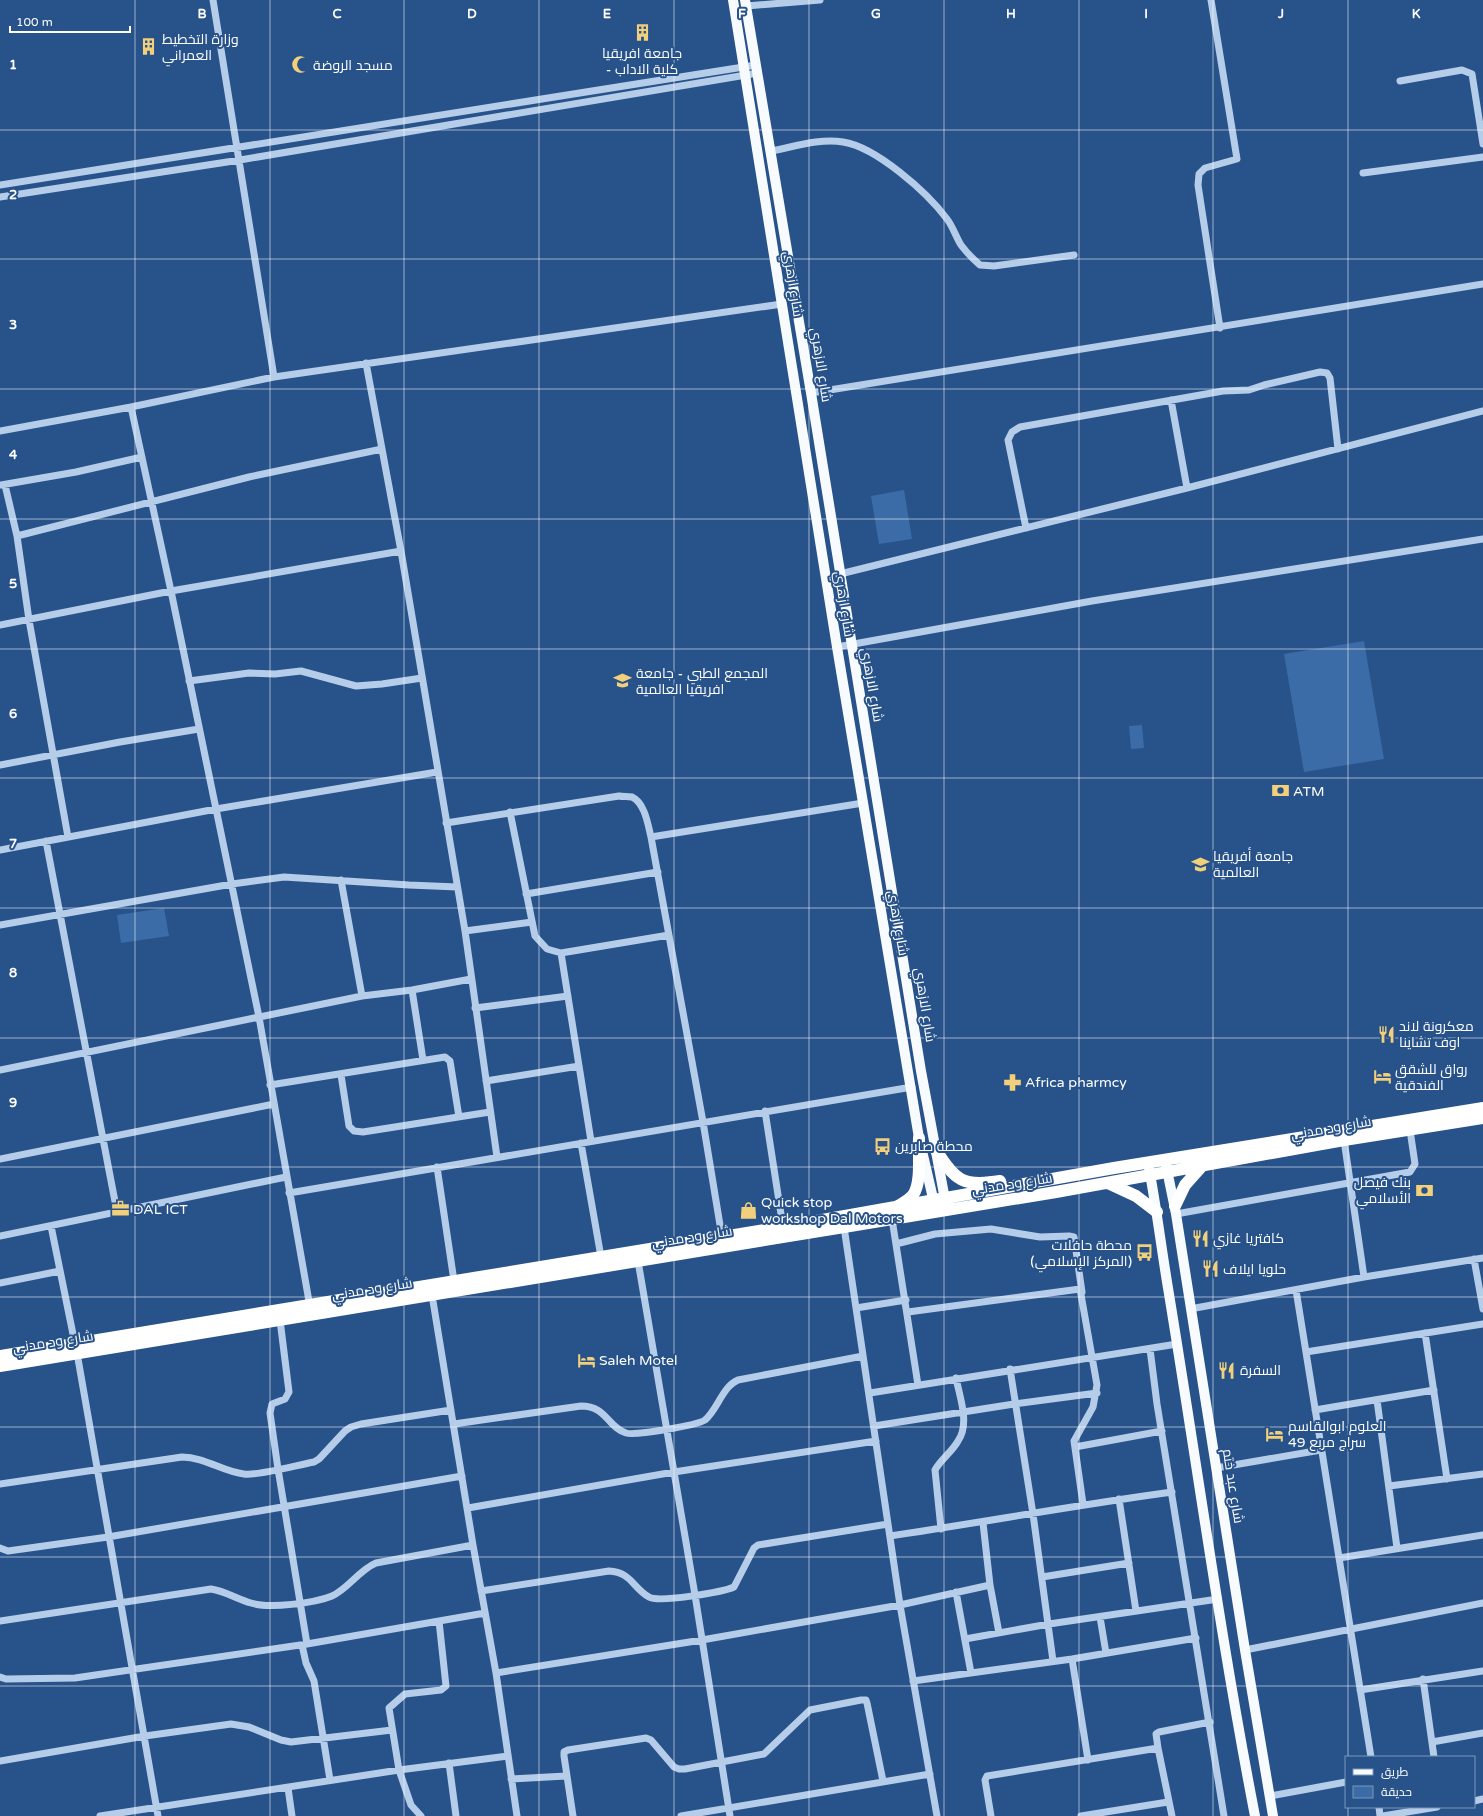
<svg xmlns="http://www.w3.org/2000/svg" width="1483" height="1816" viewBox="0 0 1483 1816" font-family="'Varela Round',Cairo,sans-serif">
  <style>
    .green { fill: #3c6ca7 }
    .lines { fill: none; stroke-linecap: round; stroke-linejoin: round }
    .minor { stroke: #b5cde9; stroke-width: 7 }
    .major { stroke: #f8fbfe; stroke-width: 10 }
    .highway { stroke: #fff; stroke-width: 12 }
    .grid { fill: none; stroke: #fff; stroke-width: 1; stroke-opacity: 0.55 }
    .labels { text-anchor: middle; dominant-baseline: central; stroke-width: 4; stroke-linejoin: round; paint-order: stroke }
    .poi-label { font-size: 14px; fill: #fff; stroke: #27528a; text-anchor: start }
    .street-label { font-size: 14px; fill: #fff; stroke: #27528a }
    .grid-label { font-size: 13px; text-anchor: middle; font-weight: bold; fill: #fff; stroke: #27528a; stroke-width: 4; stroke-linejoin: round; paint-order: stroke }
  </style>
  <rect width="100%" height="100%" fill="#27528a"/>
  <!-- green -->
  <path class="green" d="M904,490L912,539L879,544L871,496Z
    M1364,641L1384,759L1304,772L1284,654Z
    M1142,725L1144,748L1131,749L1129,726Z
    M164,908L169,936L121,943L117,915Z"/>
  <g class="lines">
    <!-- minor -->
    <path class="minor" d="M213,0L274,377
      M1211,0L1237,159L1205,168L1199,174L1198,185L1220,328
      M746,6L820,0
      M1400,81L1462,70L1472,74L1483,144
      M771,151C793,147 820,138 843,142C876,147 927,192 947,219C953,227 956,237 961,245C967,253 973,259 980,265L994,266L1074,255
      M1363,173L1483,157
      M0,185L756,65
      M0,197L240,160L758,73
      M366,363L401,551L465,931L497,1157
      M811,393L1483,284
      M1171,400L1187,488
      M131,407L171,591L259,1017L310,1307
      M0,431L131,407L274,377L782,304
      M1,485L76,472L142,457
      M5,485L17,536L29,620L68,837
      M1026,528L1008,440L1012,432L1020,427L1223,391L1249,390L1264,385L1320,372L1327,373L1330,378L1338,449
      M17,536L249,477L382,449
      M840,574L1187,488L1483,411
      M0,625L171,591L401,551
      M837,647L1092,601L1483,539
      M189,681L249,673L275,674L301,671L356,686L382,684L422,678
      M0,765L120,742L199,729
      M510,812L535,936L547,949L561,953L669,935
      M446,823L619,796C623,797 628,796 632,797C645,803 648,825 651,837L863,803
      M651,837L703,1122L722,1237
      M46,841L117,1212
      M0,850L216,809L437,772
      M341,880L362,996
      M526,894L658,872
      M0,925L232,884L284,877L409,885L457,887
      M465,931L532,922
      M561,953L591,1141
      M412,990L423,1060
      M475,1008L568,996
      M0,1070L362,996L412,990L471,979
      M341,1075L349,1126L354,1131L363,1132L490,1112
      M486,1081L579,1066
      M270,1085L445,1057L450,1061L459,1117
      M765,1111L783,1227
      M1344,1140L1364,1277
      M581,1143L601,1257
      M0,1159L274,1104
      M437,1167L454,1281
      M289,1193L912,1087
      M1176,1214L1410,1172L1415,1164L1410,1130
      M892,1219L918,1385
      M51,1226L75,1344
      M844,1227L900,1605L937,1816
      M0,1236L286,1177
      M896,1244L935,1234L991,1229L1040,1237L1069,1236L1074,1237L1082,1292
      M1474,1259L1483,1309
      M638,1261L695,1595L730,1816
      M0,1283L60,1271
      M1296,1290L1371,1757
      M432,1295L473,1545L496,1673L517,1816
      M856,1308L906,1300
      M1190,1309L1364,1277L1483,1258
      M908,1312L1080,1289L1097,1385L1093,1407L1074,1441L1083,1504
      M280,1320L289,1392L285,1399L272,1404L270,1413L278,1469L307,1644
      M1425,1333L1447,1479
      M1150,1349L1157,1404L1224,1816
      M1306,1352L1483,1324
      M77,1353L158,1816
      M1010,1369L1033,1514L1053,1661
      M870,1393L1177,1344
      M1377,1400L1397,1548
      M1315,1410L1434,1390
      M454,1424L581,1406C607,1406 607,1427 626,1433C635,1436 698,1425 705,1420C718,1409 722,1387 738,1380L863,1356
      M874,1426L1014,1404L1097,1393
      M1075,1447L1162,1431
      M1216,1468L1321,1450
      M0,1484L182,1457C205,1457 223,1472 244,1474C259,1476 297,1465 314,1462L319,1459L345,1431L351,1427L361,1424L451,1410
      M1389,1486L1483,1474
      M1119,1499L1136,1611
      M468,1508L674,1472L876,1441
      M983,1523L990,1585L999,1633
      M941,1529L935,1470C941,1459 952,1452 958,1441C970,1424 960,1398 956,1378
      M890,1536C984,1522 1077,1505 1172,1492
      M0,1548L8,1551L108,1537L462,1476
      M1339,1558L1483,1535
      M1042,1577L1129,1563
      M481,1591L609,1571C631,1572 633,1588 649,1597C659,1603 723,1592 734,1587L754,1548L758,1545L888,1524
      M956,1592L971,1673
      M1100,1617L1106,1653
      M0,1621L211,1589C225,1591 237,1599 251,1603C269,1609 315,1603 332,1596C348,1589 359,1570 376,1563L473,1545
      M965,1639L1049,1624L1218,1599
      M302,1645L306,1663L314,1681L330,1780
      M1245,1650L1483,1603
      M1072,1659L1088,1760
      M496,1673L702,1640L900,1605L990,1585
      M0,1677L6,1679L75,1678L307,1644L485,1613
      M1423,1679L1434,1757
      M913,1681L1072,1659L1196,1638
      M1360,1690L1483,1671
      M1432,1742L1483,1733
      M1158,1748L1156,1734L1159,1732L1210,1722
      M0,1761L145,1736L231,1724L249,1727L281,1740L291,1742L392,1730
      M449,1763L456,1816
      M511,1779L566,1776
      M288,1788L292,1816
      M1270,1796L1346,1782
      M1474,1801L1483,1799
      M1379,1807L1380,1816
      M100,1816L399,1770L508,1756
      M421,1816L411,1805L399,1770L389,1708L405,1694L441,1690L446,1686L439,1621
      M573,1816L564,1756V1752L568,1750L646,1738L651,1740L674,1767L679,1769H685L764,1754L810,1710L861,1700H866L867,1703L883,1781
      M681,1816L930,1774
      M991,1816L985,1780L987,1776L1158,1748L1172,1816
      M1081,1816L1168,1802
      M1383,1816L1437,1807"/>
    <!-- major -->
    <path class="major" d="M733,0L837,647L919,1138L935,1207
      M745,0L811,393L921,1071L946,1205
      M1148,1163C1156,1204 1161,1246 1168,1288C1197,1464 1221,1641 1255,1816
      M1166,1165L1176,1214L1245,1650L1273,1816"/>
    <!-- highway -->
    <path class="highway" d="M936,1150C955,1181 963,1187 1000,1181
      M1108,1183L1136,1196L1157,1212
      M898,1206C903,1203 909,1200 913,1195C922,1183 918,1153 919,1138
      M1175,1206L1185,1185L1202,1166
      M0,1356L783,1227L1114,1168L1483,1108
      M0,1366L844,1227L1056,1192L1344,1140L1483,1118"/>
  </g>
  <!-- grid -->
  <path class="grid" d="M135,0V1816M270,0V1816M404,0V1816M539,0V1816M674,0V1816M809,0V1816M944,0V1816M1079,0V1816M1213,0V1816M1348,0V1757M0,130H1483M0,259H1483M0,389H1483M0,519H1483M0,649H1483M0,778H1483M0,908H1483M0,1038H1483M0,1167H1483M0,1297H1483M0,1427H1483M0,1557H1483M0,1686H1483M1348,1807V1816"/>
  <!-- icons -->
  <defs>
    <symbol id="building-bare" viewBox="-9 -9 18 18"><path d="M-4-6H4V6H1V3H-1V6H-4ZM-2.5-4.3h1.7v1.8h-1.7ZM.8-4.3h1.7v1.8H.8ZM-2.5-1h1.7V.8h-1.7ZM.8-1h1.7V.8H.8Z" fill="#f2d07b" stroke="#27528a" stroke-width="2.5" paint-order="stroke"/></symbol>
    <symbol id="mosque-bare" viewBox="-9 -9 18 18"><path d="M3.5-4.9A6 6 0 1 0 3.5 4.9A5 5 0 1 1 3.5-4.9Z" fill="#f2d07b" stroke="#27528a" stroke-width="2.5" paint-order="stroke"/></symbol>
    <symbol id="university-bare" viewBox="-9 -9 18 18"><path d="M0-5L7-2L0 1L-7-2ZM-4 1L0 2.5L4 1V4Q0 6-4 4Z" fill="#f2d07b" stroke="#27528a" stroke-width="2.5" paint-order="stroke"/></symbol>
    <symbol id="bank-bare" viewBox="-9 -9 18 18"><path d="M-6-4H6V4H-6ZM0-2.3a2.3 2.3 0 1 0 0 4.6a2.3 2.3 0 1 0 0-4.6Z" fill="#f2d07b" stroke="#27528a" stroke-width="2.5" paint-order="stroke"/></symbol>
    <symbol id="restaurant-bare" viewBox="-9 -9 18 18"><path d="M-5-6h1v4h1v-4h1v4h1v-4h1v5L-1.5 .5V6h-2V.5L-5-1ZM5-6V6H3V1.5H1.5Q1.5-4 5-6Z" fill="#f2d07b" stroke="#27528a" stroke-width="2.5" paint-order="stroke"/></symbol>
    <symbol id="hotel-bare" viewBox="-9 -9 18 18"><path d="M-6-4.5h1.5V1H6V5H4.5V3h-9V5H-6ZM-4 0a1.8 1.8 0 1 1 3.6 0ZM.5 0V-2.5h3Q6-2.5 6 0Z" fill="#f2d07b" stroke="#27528a" stroke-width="2.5" paint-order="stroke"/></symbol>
    <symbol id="pharmacy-bare" viewBox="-9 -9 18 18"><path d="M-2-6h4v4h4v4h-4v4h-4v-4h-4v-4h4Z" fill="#f2d07b" stroke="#27528a" stroke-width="2.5" paint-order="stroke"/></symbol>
    <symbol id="bus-bare" viewBox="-9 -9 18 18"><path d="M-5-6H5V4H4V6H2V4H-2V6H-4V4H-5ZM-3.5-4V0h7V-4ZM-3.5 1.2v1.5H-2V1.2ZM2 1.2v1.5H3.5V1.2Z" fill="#f2d07b" stroke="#27528a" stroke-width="2.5" paint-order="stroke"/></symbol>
    <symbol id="office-bare" viewBox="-9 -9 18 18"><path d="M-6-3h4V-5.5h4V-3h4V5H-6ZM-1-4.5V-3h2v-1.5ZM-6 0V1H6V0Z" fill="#f2d07b" stroke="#27528a" stroke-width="2.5" paint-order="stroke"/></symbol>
    <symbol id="shop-bare" viewBox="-9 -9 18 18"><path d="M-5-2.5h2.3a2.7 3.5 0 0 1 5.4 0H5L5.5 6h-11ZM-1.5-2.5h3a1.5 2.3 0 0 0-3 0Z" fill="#f2d07b" stroke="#27528a" stroke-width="2.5" paint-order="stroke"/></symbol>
  </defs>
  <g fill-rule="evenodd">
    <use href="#building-bare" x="630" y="20" width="25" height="25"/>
    <use href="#building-bare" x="136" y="34" width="25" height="25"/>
    <use href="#mosque-bare" x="288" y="52" width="25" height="25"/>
    <use href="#university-bare" x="610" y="668" width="25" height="25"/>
    <use href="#bank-bare" x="1268" y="778" width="25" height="25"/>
    <use href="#university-bare" x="1188" y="852" width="25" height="25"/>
    <use href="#restaurant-bare" x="1374" y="1022" width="25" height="25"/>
    <use href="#hotel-bare" x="1370" y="1064" width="25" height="25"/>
    <use href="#pharmacy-bare" x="1000" y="1070" width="25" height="25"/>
    <use href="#bus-bare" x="870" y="1134" width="25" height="25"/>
    <use href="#bank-bare" x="1412" y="1178" width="25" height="25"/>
    <use href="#office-bare" x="108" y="1196" width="25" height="25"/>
    <use href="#shop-bare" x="736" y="1198" width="25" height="25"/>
    <use href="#restaurant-bare" x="1188" y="1226" width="25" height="25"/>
    <use href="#bus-bare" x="1132" y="1240" width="25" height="25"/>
    <use href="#restaurant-bare" x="1198" y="1256" width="25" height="25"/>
    <use href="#hotel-bare" x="574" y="1348" width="25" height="25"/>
    <use href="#restaurant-bare" x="1214" y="1358" width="25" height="25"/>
    <use href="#hotel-bare" x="1262" y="1422" width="25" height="25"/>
  </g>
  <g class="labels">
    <!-- poi labels -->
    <g class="poi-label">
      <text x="162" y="39">وزارة التخطيط<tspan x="162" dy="16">العمراني</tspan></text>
      <text x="642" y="53" text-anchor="middle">جامعة افريقيا<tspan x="642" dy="16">- كلية الاداب</tspan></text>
      <text x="313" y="65">مسجد الروضة</text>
      <text x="636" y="673">المجمع الطبي - جامعة<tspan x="636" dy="16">افريقيا العالمية</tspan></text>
      <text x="1293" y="791">ATM</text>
      <text x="1213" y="856">جامعة أفريقيا<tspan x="1213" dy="16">العالمية</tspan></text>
      <text x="1399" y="1026">معكرونة لاند<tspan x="1399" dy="16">اوف تشاينا</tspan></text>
      <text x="1395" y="1069">رواق للشقق<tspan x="1395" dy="16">الفندقية</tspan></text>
      <text x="1025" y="1082">Africa pharmcy</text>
      <text x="895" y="1146">محطة صابرين</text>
      <text x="1411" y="1182" text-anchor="end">بنك فيصل<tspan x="1411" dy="16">الأسلامي</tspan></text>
      <text x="761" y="1202">Quick stop<tspan x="761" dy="16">workshop Dal Motors</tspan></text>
      <text x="133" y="1209">DAL ICT</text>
      <text x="1213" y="1238">كافتريا غازي</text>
      <text x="1132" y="1245" text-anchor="end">محطة حافلات<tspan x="1132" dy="16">(المركز الإسلامي)</tspan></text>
      <text x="1223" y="1269">حلويا ايلاف</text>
      <text x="599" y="1360">Saleh Motel</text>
      <text x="1240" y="1370">السفرة</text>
      <text x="1288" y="1426">العلوم ابوالقاسم<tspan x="1288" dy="16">سراج مربع 49</tspan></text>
    </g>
    <!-- street labels -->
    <g class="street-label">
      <text transform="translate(793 284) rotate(81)">شارع ازهري</text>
      <text transform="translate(821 365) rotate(81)">شارع الازهري</text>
      <text transform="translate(844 604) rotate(81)">شارع ازهري</text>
      <text transform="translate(872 685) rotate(80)">شارع الازهري</text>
      <text transform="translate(898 923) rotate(80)">شارع ازهري</text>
      <text transform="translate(925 1005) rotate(81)">شارع الازهري</text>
      <text transform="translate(1331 1128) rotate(-10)">شارع ود مدني</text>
      <text transform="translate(1012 1184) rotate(-9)">شارع ود مدني</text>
      <text transform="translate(692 1237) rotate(-9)">شارع ود مدني</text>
      <text transform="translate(372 1289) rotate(-9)">شارع ود مدني</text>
      <text transform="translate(53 1342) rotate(-9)">شارع ود مدني</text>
      <text transform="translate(1233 1486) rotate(81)">شارع عبد ختم</text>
    </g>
  </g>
  <g class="grid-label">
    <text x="202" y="18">B</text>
    <text x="337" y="18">C</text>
    <text x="472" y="18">D</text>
    <text x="607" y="18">E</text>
    <text x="742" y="18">F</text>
    <text x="876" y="18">G</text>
    <text x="1011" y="18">H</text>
    <text x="1146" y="18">I</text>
    <text x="1281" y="18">J</text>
    <text x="1416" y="18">K</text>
    <text x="13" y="69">1</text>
    <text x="13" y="199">2</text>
    <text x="13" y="329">3</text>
    <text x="13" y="459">4</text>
    <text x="13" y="588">5</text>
    <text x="13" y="718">6</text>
    <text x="13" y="848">7</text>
    <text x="13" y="977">8</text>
    <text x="13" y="1107">9</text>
  </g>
  <!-- legend -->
  <rect x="1345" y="1756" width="130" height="52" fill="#27528a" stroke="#7d97b9"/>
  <rect x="1353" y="1769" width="20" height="6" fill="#f8fbfe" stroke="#7d97b9"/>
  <text x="1381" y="1776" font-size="12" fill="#ffffff">طريق</text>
  <rect x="1353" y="1786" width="20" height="12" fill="#3c6ca7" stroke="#7d97b9"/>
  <text x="1381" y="1796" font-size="12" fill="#ffffff">حديقة</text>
  <!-- scale -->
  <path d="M10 26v6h120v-6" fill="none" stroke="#ffffff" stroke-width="2"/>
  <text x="16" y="26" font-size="12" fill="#ffffff" stroke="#27528a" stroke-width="3" paint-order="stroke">100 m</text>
</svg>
